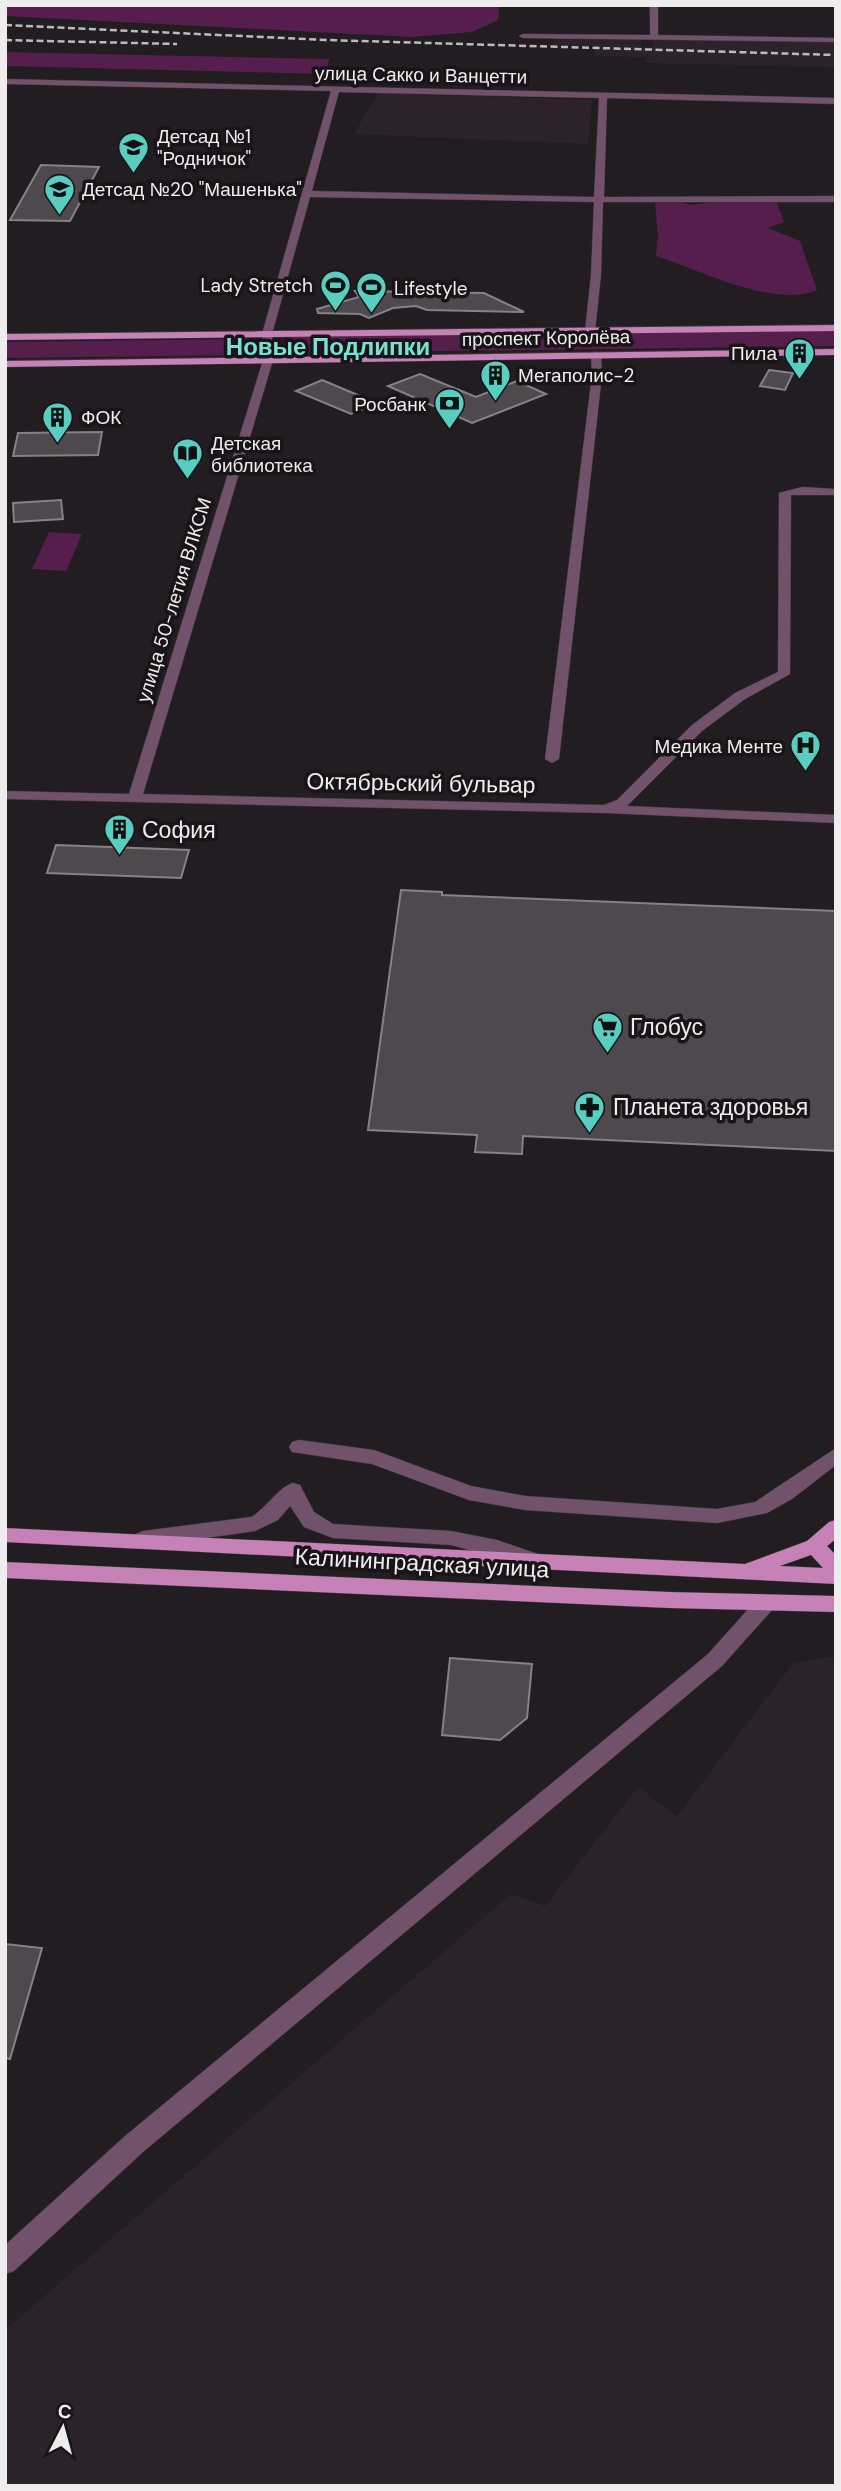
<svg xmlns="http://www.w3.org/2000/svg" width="841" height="2491" viewBox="0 0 841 2491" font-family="'DM Sans',sans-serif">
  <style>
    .built { fill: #2c232a }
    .green { fill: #561e4d }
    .building { fill: #4d494c; stroke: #868185; stroke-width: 2 }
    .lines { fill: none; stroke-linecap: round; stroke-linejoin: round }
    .minor-casing { stroke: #3e3a3d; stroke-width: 1 }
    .major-casing { stroke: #3e3a3d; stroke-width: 1 }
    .minor { fill: #72516a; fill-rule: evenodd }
    .major { fill: #c681b7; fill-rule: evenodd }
    .rail { stroke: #bdb9bc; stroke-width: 2.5; stroke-dasharray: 7 3.5; stroke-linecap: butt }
    .labels { text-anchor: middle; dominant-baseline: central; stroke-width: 7; stroke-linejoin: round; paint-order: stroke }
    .far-street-label { font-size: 19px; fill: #efecee; stroke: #181417 }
    .far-poi-label { font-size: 19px; fill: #efecee; stroke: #181417; text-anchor: start }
    .street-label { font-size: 23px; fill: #efecee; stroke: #181417 }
    .poi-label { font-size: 23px; fill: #efecee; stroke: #181417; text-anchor: start }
    .far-district-label { font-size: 24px; font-weight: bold; fill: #78e1d4; stroke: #181417 }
  </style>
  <rect width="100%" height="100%" fill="#211d20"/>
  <!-- built -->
  <path class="built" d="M654,37L836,42V67L645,63L646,57L594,56L595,46L553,45L555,38L642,39L641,47H653Z
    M378,93L592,100L588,144L354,134Z
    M836,1656V2486H5V2330L511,1894L545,1906L638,1787L677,1816L793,1663Z"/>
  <!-- green -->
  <path class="green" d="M5,5H499L498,20L472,32L412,37L5,16Z
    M5,52L329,59L326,74L5,66Z
    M761,197L777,203L784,222L768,228L800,241L817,290C774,309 698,269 656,256L658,237L655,203L675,200L689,205Z
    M836,330V346L290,353L291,337Z
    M250,339L253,342L252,350L245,355L5,358V342Z
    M49,532L82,534L66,571L32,569Z"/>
  <!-- building -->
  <path class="building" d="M41,165L99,167L70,221L10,220Z
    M355,291L484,293L524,312L427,310L416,306L393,308L369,318L360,314L318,313L317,309L359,297Z
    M769,370L793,373L785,390L760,386Z
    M420,374L476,397L517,381L546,394L472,423L388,386Z
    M322,380L377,403L351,414L296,391Z
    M102,432L98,455L13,456L18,433Z
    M61,500L63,519L14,522L13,503Z
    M56,845L189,850L181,878L47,873Z
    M401,890L442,892V895L836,911V1151L523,1136L522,1154L475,1152L477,1135L368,1130Z
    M450,1658L532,1664L527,1718L500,1740L442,1735Z
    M5,1944L42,1948L10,2059L5,2058Z"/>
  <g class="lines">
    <defs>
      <path id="minor" d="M650,5H658V35L836,38V42L523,38L519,36L523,34L650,35Z
        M5,79L836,98V104L607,98L604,197L836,196V202H603L601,275L595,331L590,334L585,331L591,275L594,202L310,197L272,334L273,360L143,794L604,805L617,800L692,725L735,693L778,672L779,493L802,487L836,489V495H791L790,674L745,699L702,731L627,806L836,815V823L605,813L5,799V791L129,794L263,360L262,334L331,91L5,84ZM339,92L599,98L594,197L312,191Z
        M596,352L601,355L602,375L559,759L552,763L545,759L592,375L591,355Z
        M299,1440L374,1450L471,1486L525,1496L717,1509L755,1502L836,1448V1465L792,1499L767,1513L717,1523L525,1510L469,1500L372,1464L292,1452L289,1447L292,1442Z
        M293,1483L300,1485L314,1512L333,1524L451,1531L497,1540L541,1555L544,1560L541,1565L534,1568L451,1545L333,1538L304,1527L290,1506L278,1520L255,1531L143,1547L136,1544L133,1539L136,1534L143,1531L251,1517C267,1508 278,1487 293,1483Z
        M765,1596L772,1598L775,1604L772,1610L722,1666L143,2152L14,2271L5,2274V2245L125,2136L708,1654L758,1598Z"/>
      <path id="major" d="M836,325V331L5,340V334Z
        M836,349V355L5,367V361Z
        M836,1520V1539L827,1546L836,1555V1584L5,1542V1528L745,1564L807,1541L829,1522ZM811,1555L823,1568L780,1566Z
        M5,1562L669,1592L836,1596V1612L669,1608L5,1578Z"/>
    </defs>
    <!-- minor casing -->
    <use href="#minor" class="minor-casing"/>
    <!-- major casing -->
    <use href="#major" class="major-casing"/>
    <!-- minor -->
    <use href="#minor" class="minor"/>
    <!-- major -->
    <use href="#major" class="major"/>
    <!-- rail -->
    <path class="rail" d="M5,25L326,40L836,55
      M5,40L177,44"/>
  </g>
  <!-- icons -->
  <defs>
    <symbol id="school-pin" viewBox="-11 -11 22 30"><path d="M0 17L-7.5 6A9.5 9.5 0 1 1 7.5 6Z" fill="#58cec0" stroke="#181417"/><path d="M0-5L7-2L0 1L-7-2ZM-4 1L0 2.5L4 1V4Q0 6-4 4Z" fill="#111"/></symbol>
    <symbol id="stadium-pin" viewBox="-11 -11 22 30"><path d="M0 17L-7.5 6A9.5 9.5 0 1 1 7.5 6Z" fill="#58cec0" stroke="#181417"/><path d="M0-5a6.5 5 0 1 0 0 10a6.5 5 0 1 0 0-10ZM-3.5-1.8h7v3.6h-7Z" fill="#111"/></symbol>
    <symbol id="building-pin" viewBox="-11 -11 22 30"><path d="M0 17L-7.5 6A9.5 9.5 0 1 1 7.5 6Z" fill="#58cec0" stroke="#181417"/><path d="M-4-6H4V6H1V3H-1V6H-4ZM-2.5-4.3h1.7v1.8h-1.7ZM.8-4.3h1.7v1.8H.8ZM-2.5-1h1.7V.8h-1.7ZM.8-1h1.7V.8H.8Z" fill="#111"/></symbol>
    <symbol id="bank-pin" viewBox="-11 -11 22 30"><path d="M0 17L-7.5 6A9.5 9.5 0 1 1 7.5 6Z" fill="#58cec0" stroke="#181417"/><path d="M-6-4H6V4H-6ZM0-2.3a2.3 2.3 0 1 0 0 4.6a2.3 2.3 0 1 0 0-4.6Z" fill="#111"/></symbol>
    <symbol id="library-pin" viewBox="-11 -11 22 30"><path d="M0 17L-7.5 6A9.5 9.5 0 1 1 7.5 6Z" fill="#58cec0" stroke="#181417"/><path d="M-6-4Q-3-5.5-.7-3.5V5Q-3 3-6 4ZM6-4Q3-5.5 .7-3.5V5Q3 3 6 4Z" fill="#111"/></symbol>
    <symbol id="hospital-pin" viewBox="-11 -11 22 30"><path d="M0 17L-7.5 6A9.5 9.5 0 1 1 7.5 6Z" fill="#58cec0" stroke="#181417"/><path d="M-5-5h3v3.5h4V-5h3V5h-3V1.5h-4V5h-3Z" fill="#111"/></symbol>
    <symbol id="supermarket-pin" viewBox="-11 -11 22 30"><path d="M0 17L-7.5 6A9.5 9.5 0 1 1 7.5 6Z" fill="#58cec0" stroke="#181417"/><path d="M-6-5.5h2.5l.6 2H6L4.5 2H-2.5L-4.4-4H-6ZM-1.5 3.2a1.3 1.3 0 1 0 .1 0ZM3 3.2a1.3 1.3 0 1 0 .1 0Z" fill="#111"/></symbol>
    <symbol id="pharmacy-pin" viewBox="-11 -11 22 30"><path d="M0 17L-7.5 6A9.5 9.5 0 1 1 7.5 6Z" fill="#58cec0" stroke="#181417"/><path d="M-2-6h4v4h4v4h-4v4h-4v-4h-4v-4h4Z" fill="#111"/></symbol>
  </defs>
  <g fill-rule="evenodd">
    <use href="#school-pin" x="116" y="130" width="35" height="47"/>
    <use href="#school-pin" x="42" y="172" width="35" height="47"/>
    <use href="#stadium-pin" x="318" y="268" width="35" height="47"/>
    <use href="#stadium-pin" x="354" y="270" width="35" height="47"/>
    <use href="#building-pin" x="782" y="336" width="35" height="47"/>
    <use href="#building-pin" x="478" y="358" width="35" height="47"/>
    <use href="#bank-pin" x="432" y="386" width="35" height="47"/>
    <use href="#building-pin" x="40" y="400" width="35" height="47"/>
    <use href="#library-pin" x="170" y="436" width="35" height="47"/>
    <use href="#hospital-pin" x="788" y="728" width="35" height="47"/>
    <use href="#building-pin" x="102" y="812" width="35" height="47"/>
    <use href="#supermarket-pin" x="590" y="1010" width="35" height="47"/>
    <use href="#pharmacy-pin" x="572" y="1090" width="35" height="47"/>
  </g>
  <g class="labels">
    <!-- far-street labels -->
    <g class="far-street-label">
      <text transform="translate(421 75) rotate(1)">улица Сакко и Ванцетти</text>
      <text transform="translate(546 338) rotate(-1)">проспект Королёва</text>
      <text transform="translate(174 600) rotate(-73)">улица 50-летия ВЛКСМ</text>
    </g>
    <!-- far-poi labels -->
    <g class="far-poi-label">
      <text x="157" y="136">Детсад №1<tspan x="157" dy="22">"Родничок"</tspan></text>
      <text x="82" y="189">Детсад №20 "Машенька"</text>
      <text x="313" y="285" text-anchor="end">Lady Stretch</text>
      <text x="394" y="288">Lifestyle</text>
      <text x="777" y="353" text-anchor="end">Пила</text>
      <text x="518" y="375">Мегаполис-2</text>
      <text x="426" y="404" text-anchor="end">Росбанк</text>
      <text x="81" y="417">ФОК</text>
      <text x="211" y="443">Детская<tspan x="211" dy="22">библиотека</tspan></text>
      <text x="783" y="746" text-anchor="end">Медика Менте</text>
    </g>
    <!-- street labels -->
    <g class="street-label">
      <text transform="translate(421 783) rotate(1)">Октябрьский бульвар</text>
      <text transform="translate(422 1563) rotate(3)">Калининградская улица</text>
    </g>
    <!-- poi labels -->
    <g class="poi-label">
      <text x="142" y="830">София</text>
      <text x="630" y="1027">Глобус</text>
      <text x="613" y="1107">Планета здоровья</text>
    </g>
    <!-- far-district labels -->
    <g class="far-district-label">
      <text x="328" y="346">Новые Подлипки</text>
    </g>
  </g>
  <!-- border -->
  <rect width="841" height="2491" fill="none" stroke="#efecee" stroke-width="14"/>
  <!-- north arrow -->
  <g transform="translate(63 2428) rotate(6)" stroke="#181417" stroke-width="5" paint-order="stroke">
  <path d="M0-5L12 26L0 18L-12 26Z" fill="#efecee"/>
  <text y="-10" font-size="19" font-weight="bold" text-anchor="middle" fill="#efecee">С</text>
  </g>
</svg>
